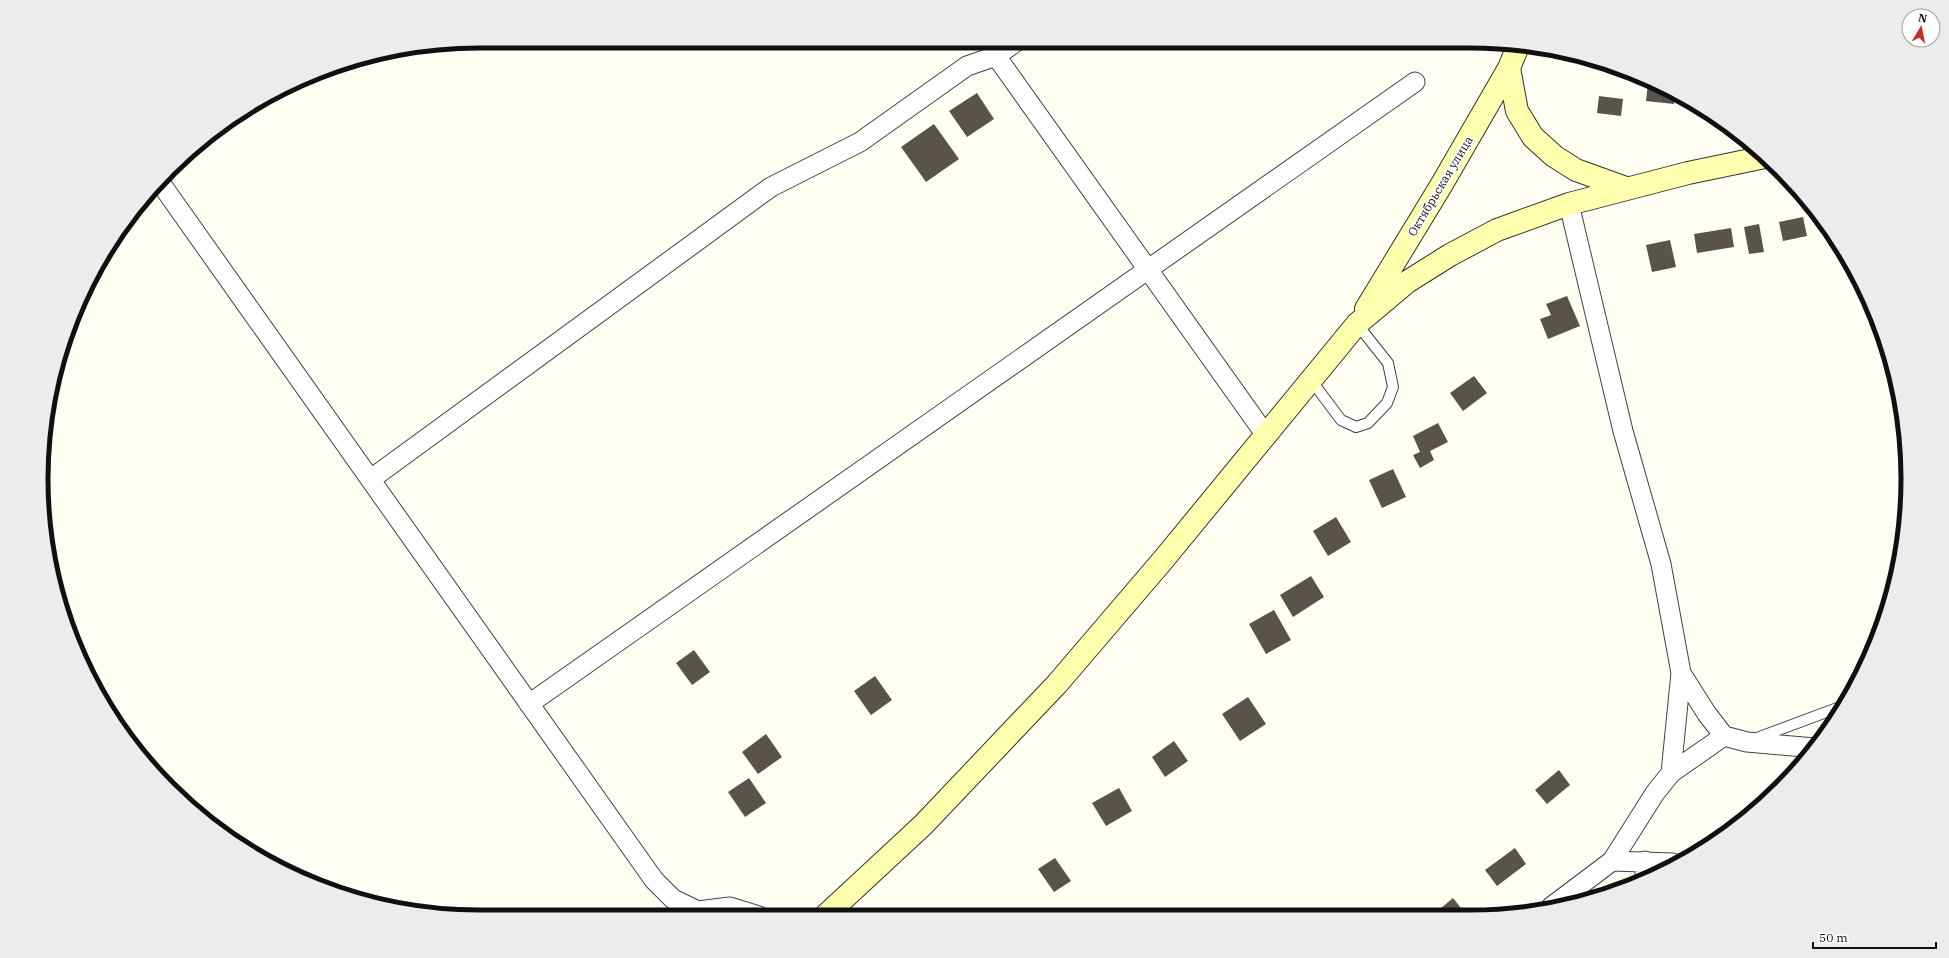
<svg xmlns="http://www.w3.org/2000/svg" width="1949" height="958" viewBox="0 0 1949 958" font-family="'IBM Plex Serif',serif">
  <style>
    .building { fill: #59534c }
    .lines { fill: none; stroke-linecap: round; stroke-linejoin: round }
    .lane-casing { stroke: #434343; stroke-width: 12 }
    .street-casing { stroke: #434343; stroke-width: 21 }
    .secondary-casing { stroke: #323232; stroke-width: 24 }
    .lane { stroke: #fff; stroke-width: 10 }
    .street { stroke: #fff; stroke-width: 19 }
    .secondary { stroke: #fefeaf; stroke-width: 22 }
    .labels { text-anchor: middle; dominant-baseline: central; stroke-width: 4; stroke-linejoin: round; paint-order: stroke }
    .street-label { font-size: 12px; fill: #101010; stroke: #fff }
    .rim { fill: none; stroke: #101010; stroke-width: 5 }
  </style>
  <rect width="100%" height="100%" fill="#fffef3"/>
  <!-- building -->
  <path class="building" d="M1648,83L1655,84L1675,94L1674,104L1646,101Z
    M977,93L994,119L967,137L949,111Z
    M1599,96L1623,99L1621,116L1597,113Z
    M934,124L959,159L926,182L901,147Z
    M1803,217L1807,236L1783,241L1779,222Z
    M1759,224L1764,252L1749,254L1744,227Z
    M1731,228L1734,247L1697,253L1694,234Z
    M1670,240L1676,267L1652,272L1646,245Z
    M1567,296L1580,326L1548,339L1540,319L1551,315L1546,304Z
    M1474,376L1487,393L1463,411L1450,393Z
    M1438,423L1448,442L1430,451L1434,460L1420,468L1413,455L1420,452L1413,436Z
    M1393,469L1406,497L1382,508L1369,480Z
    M1336,517L1351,542L1328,556L1313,531Z
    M1311,576L1324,597L1293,617L1280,595Z
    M1274,610L1291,640L1266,654L1249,624Z
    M694,650L710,672L692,685L676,663Z
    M875,676L892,700L871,715L854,691Z
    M1248,697L1266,724L1240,741L1222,714Z
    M766,734L782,757L758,774L742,752Z
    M1174,741L1188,761L1165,777L1152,757Z
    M1559,770L1570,785L1547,804L1535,790Z
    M749,778L766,803L745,817L728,792Z
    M1119,788L1132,811L1106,826L1092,803Z
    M1515,848L1526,864L1497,886L1485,870Z
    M1055,858L1071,881L1054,892L1038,869Z
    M1453,898L1465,913L1434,914Z"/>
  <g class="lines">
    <defs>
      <path id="lane" d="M1311,380L1341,420L1356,427L1368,423L1387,403L1393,387L1388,363L1357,324
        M1754,739L1840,707"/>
      <path id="street" d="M996,56L1017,41
        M159,181L654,880L673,899L698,911L730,907L759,916
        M1569,204L1623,431L1661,564L1681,673L1671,773L1655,793L1612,861
        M371,479L771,187L860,142L967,66L996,56L1265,434
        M1681,673L1707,714L1724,736
        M529,704L1415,82
        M1671,773L1724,736L1747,742L1815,748
        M1645,879V861
        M1551,907L1612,861L1673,863"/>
      <path id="secondary" d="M1509,68L1517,111L1533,137L1554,156L1576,170L1626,188
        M1366,309L1442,184L1509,68L1518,46
        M825,916L923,825L1057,684L1163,560L1357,324L1407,282L1450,255L1497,230L1569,204L1688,173L1765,157"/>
    </defs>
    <!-- lane casing -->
    <use href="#lane" class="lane-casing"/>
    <!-- street casing -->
    <use href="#street" class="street-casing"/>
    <!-- secondary casing -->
    <use href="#secondary" class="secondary-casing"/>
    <!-- lane -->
    <use href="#lane" class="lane"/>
    <!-- street -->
    <use href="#street" class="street"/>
    <!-- secondary -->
    <use href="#secondary" class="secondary"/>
  </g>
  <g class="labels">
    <!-- street labels -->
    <g class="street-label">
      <text transform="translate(1440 186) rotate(-59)">Октябрьская улица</text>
    </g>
  </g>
  <!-- crop -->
  <path d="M0 0H1949V958H0ZM479 48H1470A431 431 0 0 1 1901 479V479A431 431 0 0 1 1470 910H479A431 431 0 0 1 48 479V479A431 431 0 0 1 479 48Z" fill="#ececec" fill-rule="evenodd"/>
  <path class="rim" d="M479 48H1470A431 431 0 0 1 1901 479V479A431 431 0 0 1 1470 910H479A431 431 0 0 1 48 479V479A431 431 0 0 1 479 48Z"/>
  <!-- north arrow -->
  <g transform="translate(1921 28) rotate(10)"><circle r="19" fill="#ffffff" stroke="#9f9f9f"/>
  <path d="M0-3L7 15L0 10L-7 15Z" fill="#c03227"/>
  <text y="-6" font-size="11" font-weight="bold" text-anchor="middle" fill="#101010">N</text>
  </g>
  <!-- scale -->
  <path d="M1813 942v6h123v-6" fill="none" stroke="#101010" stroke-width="2"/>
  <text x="1819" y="942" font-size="12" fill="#101010" stroke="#ffffff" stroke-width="3" paint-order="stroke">50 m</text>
</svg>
